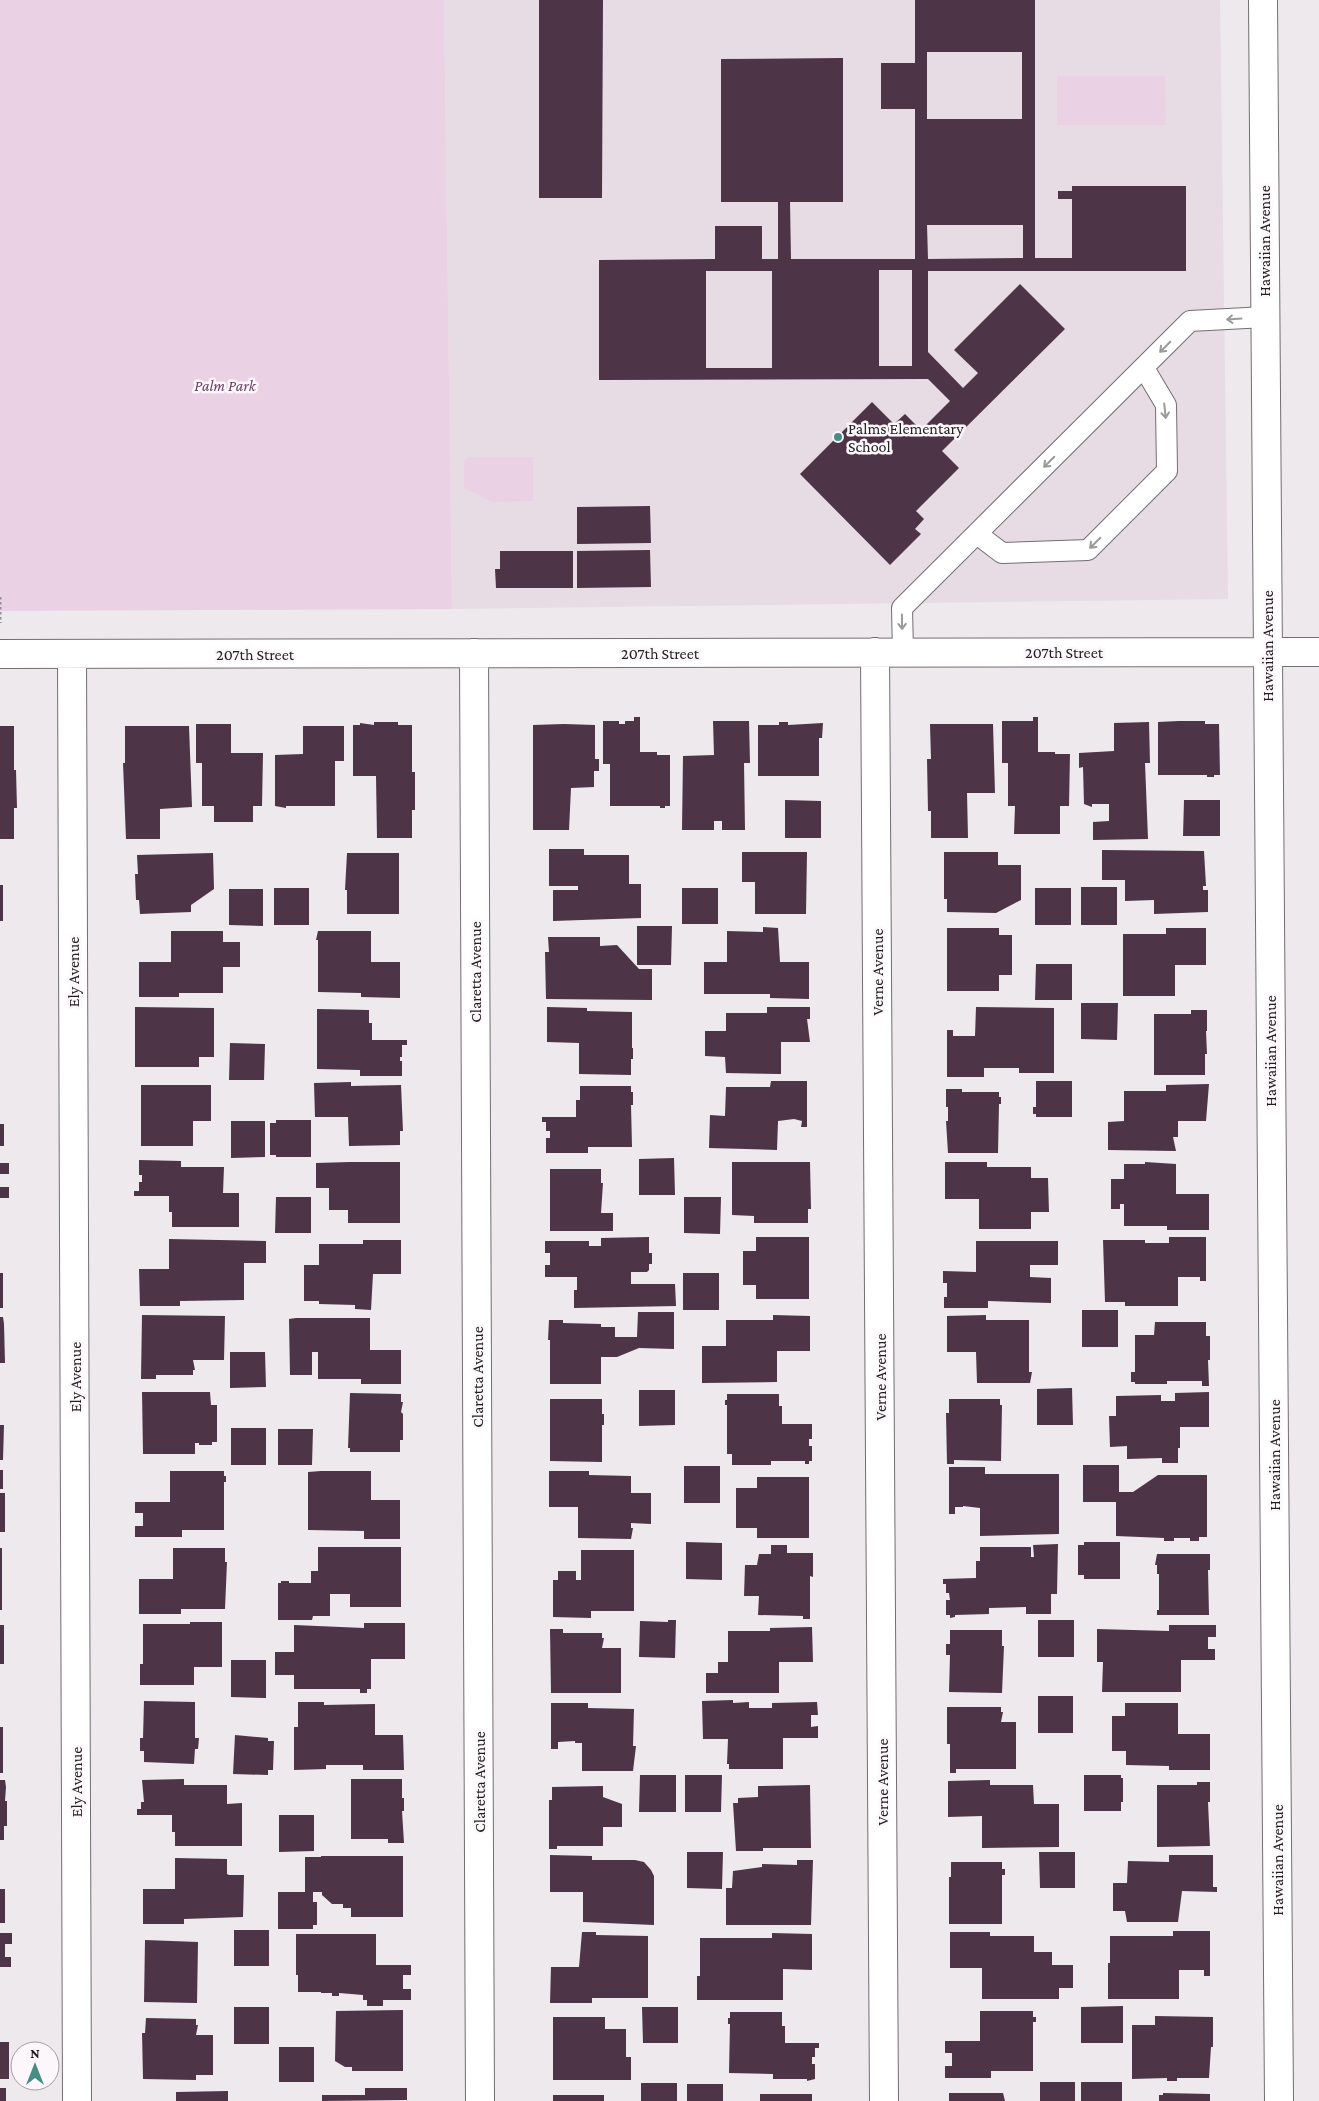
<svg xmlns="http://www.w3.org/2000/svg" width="1319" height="2101" viewBox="0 0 1319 2101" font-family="'Crimson Pro',serif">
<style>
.built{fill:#e7dce4}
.park{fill:#ebd1e4}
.building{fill:#4d3447;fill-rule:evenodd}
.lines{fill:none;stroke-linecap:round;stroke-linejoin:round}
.service-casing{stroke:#726e71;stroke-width:22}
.minor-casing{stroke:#726e71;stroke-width:30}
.path{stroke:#918d90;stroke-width:3;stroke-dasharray:2.5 2.5;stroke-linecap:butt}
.service{stroke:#fff;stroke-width:20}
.minor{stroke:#fff;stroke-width:28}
.oneway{stroke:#9b9a9a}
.poi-dot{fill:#478d85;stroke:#fbf7fa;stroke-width:2}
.labels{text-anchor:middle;stroke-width:5;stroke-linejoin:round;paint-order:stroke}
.street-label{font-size:16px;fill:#201e1f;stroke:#fbf7fa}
.park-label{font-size:16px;font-style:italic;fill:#6c4263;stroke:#fbf7fa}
.poi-label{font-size:16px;fill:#201e1f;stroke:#fbf7fa;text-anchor:start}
</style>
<rect width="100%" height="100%" fill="#ede9ec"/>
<path class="built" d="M 444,0 L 1220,0 L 1228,599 L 452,609 Z"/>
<path class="park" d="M 0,0 L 444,0 L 452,609 L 0,611 Z
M 1057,76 L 1165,76 L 1166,125 L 1057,125 Z
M 468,457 L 533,457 L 533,501 L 492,502 L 464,488 L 464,461 Z"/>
<path class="building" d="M 539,0 L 603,0 L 602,198 L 539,198 Z
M 915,0 L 1035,0 L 1035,258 L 1072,258 L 1072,199 L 1058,199 L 1058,191 L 1072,191 L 1072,186 L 1186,186 L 1186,271 L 928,271 L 928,352 L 963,388 L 978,373 L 954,350 L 1020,284 L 1065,329 L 942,451 L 959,468 L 916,511 L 924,519 L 915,529 L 921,534 L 890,565 L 800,474 L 872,402 L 894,424 L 905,414 L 921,430 L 950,401 L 928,379 L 599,380 L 599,260 L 715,259 L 715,226 L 762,226 L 762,259 L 778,259 L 778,202 L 721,202 L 721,59 L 843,58 L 843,202 L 790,202 L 791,259 L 915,259 L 915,109 L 881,109 L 881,63 L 915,63 ZM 927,52 L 1022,52 L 1022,119 L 927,119 ZM 927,225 L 1023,225 L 1023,258 L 928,259 ZM 879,270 L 912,270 L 912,366 L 879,366 ZM 706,271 L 772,271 L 772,368 L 706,368 Z
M 650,506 L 651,543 L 577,544 L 577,507 Z
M 650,550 L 651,587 L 577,588 L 577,551 Z
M 500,551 L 573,551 L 573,588 L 496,588 L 495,569 L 500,569 Z
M 634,717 L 640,717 L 640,752 L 657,752 L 657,755 L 670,755 L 670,806 L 665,806 L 665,808 L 660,808 L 660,806 L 610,806 L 610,764 L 603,764 L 603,721 L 619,721 L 619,724 L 625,724 L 625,721 L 634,721 Z
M 1033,717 L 1038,717 L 1038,752 L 1055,752 L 1055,754 L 1070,754 L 1069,806 L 1060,806 L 1060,834 L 1014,834 L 1015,806 L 1008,806 L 1008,763 L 1002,763 L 1002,721 L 1033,721 Z
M 713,721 L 749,721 L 750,763 L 744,763 L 745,830 L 722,830 L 722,821 L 714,821 L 714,830 L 682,830 L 683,756 L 714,755 Z
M 1179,721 L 1205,721 L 1205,724 L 1219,724 L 1220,775 L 1214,775 L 1214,777 L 1207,777 L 1207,775 L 1158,775 L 1158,722 Z
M 374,722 L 398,722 L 398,725 L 412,725 L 412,772 L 415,772 L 415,810 L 412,810 L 412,838 L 377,838 L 376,776 L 353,776 L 353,725 L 360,725 L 360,723 L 374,725 Z
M 779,722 L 788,722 L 788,725 L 823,723 L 822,738 L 819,738 L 819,776 L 758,776 L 758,725 L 779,725 Z
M 1149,722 L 1150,763 L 1145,763 L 1148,839 L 1093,840 L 1093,822 L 1109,821 L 1109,804 L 1092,804 L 1092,807 L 1084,804 L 1083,767 L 1079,768 L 1079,753 L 1114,751 L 1114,723 Z
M 196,724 L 231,724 L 231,753 L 263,753 L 262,806 L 253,806 L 253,822 L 214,822 L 214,806 L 202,806 L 202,763 L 196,763 Z
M 564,724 L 595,725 L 595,759 L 599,759 L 599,771 L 594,771 L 594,787 L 571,788 L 569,830 L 533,830 L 533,725 Z
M 930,724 L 993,724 L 995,793 L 967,793 L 968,838 L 931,838 L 931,811 L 928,811 L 927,759 L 931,759 Z
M 0,726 L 14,726 L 14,770 L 16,770 L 17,808 L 14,808 L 14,839 L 0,839 Z
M 125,726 L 189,726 L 192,807 L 160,809 L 160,839 L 126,839 L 123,763 L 125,763 Z
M 303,726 L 344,726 L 344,761 L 335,761 L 335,806 L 286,806 L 286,808 L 275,806 L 275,755 L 303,754 Z
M 785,800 L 821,801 L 821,838 L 785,838 Z
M 1184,800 L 1220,800 L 1220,836 L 1183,836 Z
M 549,849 L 584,849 L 584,855 L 629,855 L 629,884 L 641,884 L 641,918 L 553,921 L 553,890 L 578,890 L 578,886 L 549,886 Z
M 1102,850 L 1204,851 L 1206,886 L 1203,886 L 1203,890 L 1208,890 L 1208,912 L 1154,914 L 1154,900 L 1125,901 L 1125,880 L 1102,880 Z
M 742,852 L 807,852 L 806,914 L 755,914 L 755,882 L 742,882 Z
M 944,852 L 998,852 L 998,865 L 1021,865 L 1021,900 L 996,913 L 947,912 L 947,899 L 944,899 Z
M 213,853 L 214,889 L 191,905 L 191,912 L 140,914 L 139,900 L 136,900 L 135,874 L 138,874 L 137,855 Z
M 347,853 L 399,853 L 399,914 L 347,914 L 347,890 L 345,890 Z
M 0,885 L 3,885 L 3,921 L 0,921 Z
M 1081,887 L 1117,887 L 1117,925 L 1081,925 Z
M 274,888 L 309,888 L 309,925 L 274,925 Z
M 682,888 L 718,888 L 718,924 L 682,924 Z
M 1035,888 L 1071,888 L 1071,925 L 1035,925 Z
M 229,889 L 263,889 L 263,926 L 229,925 Z
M 637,926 L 672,926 L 671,965 L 637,965 Z
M 763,927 L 778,928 L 780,962 L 809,962 L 809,999 L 770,998 L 770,994 L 704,994 L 704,962 L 727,962 L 727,931 L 763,932 Z
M 947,928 L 999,928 L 999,935 L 1012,935 L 1012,975 L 999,975 L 999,991 L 947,991 Z
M 1166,928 L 1206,928 L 1206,965 L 1175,965 L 1175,996 L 1123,996 L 1123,934 L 1166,934 Z
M 171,931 L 223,931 L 223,942 L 240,942 L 240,967 L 223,967 L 223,993 L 179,993 L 179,997 L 139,997 L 139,962 L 171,962 Z
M 318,931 L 371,931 L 371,962 L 400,962 L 400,998 L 361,997 L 361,993 L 318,992 L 318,940 L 316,940 Z
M 548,937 L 600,937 L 600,946 L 617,945 L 639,969 L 652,969 L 652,1000 L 546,999 L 545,952 L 549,952 Z
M 1036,964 L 1072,964 L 1072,1000 L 1035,1000 Z
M 1081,1003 L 1118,1003 L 1117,1040 L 1081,1039 Z
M 135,1007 L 214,1008 L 214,1057 L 199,1057 L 199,1067 L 135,1067 Z
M 547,1007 L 587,1008 L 587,1011 L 632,1012 L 632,1048 L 633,1048 L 633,1059 L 631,1059 L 631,1075 L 579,1074 L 579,1043 L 547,1042 Z
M 767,1007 L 810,1007 L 810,1019 L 807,1019 L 810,1042 L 781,1042 L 781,1074 L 726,1073 L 725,1057 L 705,1056 L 705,1031 L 726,1031 L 726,1013 L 767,1013 Z
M 976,1007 L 1054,1008 L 1054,1073 L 1019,1073 L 1019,1068 L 984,1068 L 984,1077 L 947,1077 L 947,1030 L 953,1030 L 953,1036 L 975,1036 Z
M 317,1009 L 369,1010 L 369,1023 L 372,1023 L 372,1040 L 407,1040 L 407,1045 L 402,1045 L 402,1057 L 400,1057 L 400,1061 L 402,1061 L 402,1076 L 360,1076 L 360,1070 L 317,1069 Z
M 1191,1010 L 1207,1010 L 1207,1031 L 1206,1031 L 1207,1054 L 1205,1054 L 1205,1075 L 1154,1075 L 1154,1014 L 1191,1014 Z
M 230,1043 L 265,1044 L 264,1080 L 229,1080 Z
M 771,1081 L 807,1081 L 807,1127 L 801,1127 L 802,1121 L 794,1119 L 778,1121 L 777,1150 L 709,1148 L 710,1115 L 725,1116 L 726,1087 L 770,1087 Z
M 1036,1081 L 1072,1081 L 1072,1117 L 1036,1117 L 1036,1114 L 1033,1114 L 1033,1107 L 1036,1107 Z
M 351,1082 L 351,1086 L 401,1085 L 403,1131 L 400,1131 L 400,1145 L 349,1146 L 348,1117 L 315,1117 L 314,1083 Z
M 1209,1084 L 1206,1121 L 1178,1121 L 1178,1137 L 1173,1137 L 1176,1151 L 1108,1150 L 1108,1122 L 1124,1121 L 1124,1091 L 1166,1091 L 1166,1085 Z
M 141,1085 L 211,1085 L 211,1121 L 193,1121 L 193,1146 L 141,1146 Z
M 580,1086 L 631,1086 L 631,1092 L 633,1092 L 633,1105 L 631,1105 L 632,1147 L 588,1147 L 588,1153 L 546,1153 L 546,1138 L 550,1138 L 550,1131 L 546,1131 L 546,1122 L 542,1122 L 542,1117 L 576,1117 L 576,1100 L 580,1100 Z
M 946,1089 L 962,1089 L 962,1092 L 999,1092 L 999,1097 L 1001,1097 L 1001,1104 L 999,1104 L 998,1153 L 948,1153 L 946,1121 L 948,1121 L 948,1107 L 946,1107 Z
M 276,1120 L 311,1120 L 311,1157 L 276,1157 L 276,1155 L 270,1155 L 270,1123 L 276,1123 Z
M 231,1121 L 265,1121 L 265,1157 L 231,1158 Z
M 0,1124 L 4,1124 L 4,1146 L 0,1146 Z
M 674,1158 L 675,1195 L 639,1195 L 639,1159 Z
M 139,1160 L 181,1161 L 181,1167 L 224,1167 L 223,1193 L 239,1193 L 239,1227 L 172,1227 L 172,1212 L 169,1212 L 169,1196 L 134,1196 L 134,1191 L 139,1191 L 139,1182 L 142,1182 L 142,1175 L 139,1175 Z
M 350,1162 L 400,1162 L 400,1223 L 348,1223 L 348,1210 L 329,1210 L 329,1188 L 316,1188 L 316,1163 Z
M 732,1162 L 810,1162 L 811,1209 L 808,1209 L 808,1223 L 754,1223 L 754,1216 L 732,1215 Z
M 945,1162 L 987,1162 L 987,1167 L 1031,1167 L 1031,1178 L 1048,1178 L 1049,1212 L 1031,1212 L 1031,1229 L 979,1229 L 979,1199 L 945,1199 Z
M 1145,1162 L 1176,1164 L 1176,1194 L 1209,1194 L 1209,1230 L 1167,1230 L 1167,1226 L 1124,1226 L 1124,1204 L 1120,1204 L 1120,1209 L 1111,1209 L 1111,1179 L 1124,1179 L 1124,1164 L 1145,1164 Z
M 0,1163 L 9,1163 L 9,1174 L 0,1174 Z
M 550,1169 L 601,1169 L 601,1183 L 603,1183 L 601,1213 L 613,1213 L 613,1231 L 550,1231 Z
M 0,1187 L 9,1187 L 9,1198 L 0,1198 Z
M 276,1197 L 311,1197 L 311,1233 L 275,1233 Z
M 684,1197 L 721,1197 L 720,1234 L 684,1233 Z
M 649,1237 L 649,1253 L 652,1253 L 652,1264 L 649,1264 L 649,1270 L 647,1272 L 631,1272 L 631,1284 L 675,1284 L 676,1306 L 574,1308 L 574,1290 L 577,1290 L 577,1277 L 545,1277 L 545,1265 L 550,1265 L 550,1253 L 545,1253 L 545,1241 L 589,1241 L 589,1246 L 601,1246 L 601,1238 Z
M 756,1237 L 809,1237 L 809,1299 L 756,1299 L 756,1285 L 743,1285 L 743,1251 L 756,1251 Z
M 1169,1237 L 1206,1237 L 1206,1281 L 1200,1281 L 1200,1277 L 1178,1277 L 1178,1306 L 1125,1306 L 1125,1302 L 1105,1302 L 1103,1240 L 1145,1240 L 1145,1243 L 1169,1243 Z
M 169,1239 L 266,1241 L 266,1263 L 244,1263 L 244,1300 L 180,1301 L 180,1306 L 140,1306 L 139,1269 L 169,1269 Z
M 363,1240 L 401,1240 L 401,1274 L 373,1274 L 371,1310 L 355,1309 L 355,1305 L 319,1304 L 319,1301 L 304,1301 L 304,1265 L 319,1265 L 319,1244 L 363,1244 Z
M 976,1241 L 1058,1241 L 1058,1265 L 1030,1265 L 1030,1277 L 1051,1278 L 1051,1303 L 988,1301 L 988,1308 L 944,1308 L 944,1297 L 947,1297 L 947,1283 L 943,1283 L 943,1271 L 976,1272 Z
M 0,1273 L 3,1273 L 3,1308 L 0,1308 Z
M 683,1273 L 719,1273 L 719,1310 L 683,1310 Z
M 1082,1310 L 1118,1310 L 1118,1347 L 1082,1347 Z
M 638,1312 L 674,1312 L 674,1349 L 639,1348 L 617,1357 L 601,1357 L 601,1384 L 550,1384 L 550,1340 L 548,1340 L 549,1320 L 563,1320 L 563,1323 L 601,1324 L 601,1327 L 615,1327 L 615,1337 L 637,1337 Z
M 142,1315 L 225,1316 L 224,1360 L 193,1360 L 195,1370 L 193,1370 L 193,1375 L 156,1375 L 156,1379 L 141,1379 Z
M 773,1315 L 810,1316 L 810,1351 L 777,1351 L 777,1382 L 702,1383 L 702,1346 L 726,1346 L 726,1320 L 773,1320 Z
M 986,1315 L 986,1320 L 1029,1320 L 1029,1372 L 1032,1372 L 1030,1383 L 977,1383 L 976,1352 L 947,1352 L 947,1316 Z
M 0,1317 L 3,1317 L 4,1324 L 5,1363 L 0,1363 Z
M 296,1318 L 370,1318 L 370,1350 L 401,1350 L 401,1384 L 361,1384 L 361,1379 L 318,1379 L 318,1352 L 312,1352 L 312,1375 L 290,1375 L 289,1319 Z
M 1155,1322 L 1206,1322 L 1206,1336 L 1210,1336 L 1210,1360 L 1208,1360 L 1209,1386 L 1202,1386 L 1202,1381 L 1167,1381 L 1167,1384 L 1135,1384 L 1135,1382 L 1131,1382 L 1131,1372 L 1135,1372 L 1135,1335 L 1154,1335 Z
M 230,1352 L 265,1352 L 266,1387 L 230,1388 Z
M 1072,1388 L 1073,1425 L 1037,1425 L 1037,1389 Z
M 639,1390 L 675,1390 L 675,1425 L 639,1426 Z
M 142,1392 L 210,1392 L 211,1405 L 217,1405 L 217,1442 L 212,1442 L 212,1445 L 199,1445 L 199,1443 L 195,1443 L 195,1454 L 143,1454 Z
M 1209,1392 L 1209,1427 L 1180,1427 L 1180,1448 L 1178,1448 L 1178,1463 L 1162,1463 L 1162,1458 L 1127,1459 L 1127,1446 L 1110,1447 L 1109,1416 L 1116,1416 L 1116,1396 L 1161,1395 L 1161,1401 L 1175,1401 L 1175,1393 Z
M 350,1393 L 401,1394 L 401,1402 L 403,1402 L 401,1412 L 403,1414 L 403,1440 L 400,1440 L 400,1452 L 350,1452 L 350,1448 L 348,1448 Z
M 727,1394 L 779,1394 L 779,1406 L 782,1406 L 782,1424 L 812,1424 L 812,1439 L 809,1439 L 809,1446 L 812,1446 L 812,1461 L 809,1461 L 809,1464 L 805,1464 L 805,1461 L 771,1461 L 771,1465 L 732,1465 L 732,1454 L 727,1454 L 727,1405 L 725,1405 L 725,1400 L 727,1400 Z
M 550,1399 L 602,1399 L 602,1414 L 604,1414 L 604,1425 L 602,1425 L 602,1462 L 550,1461 Z
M 949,1399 L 1000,1399 L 1000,1405 L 1002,1405 L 1001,1461 L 954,1460 L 954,1464 L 947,1464 L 946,1413 L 949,1413 Z
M 0,1425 L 4,1425 L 3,1460 L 0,1460 Z
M 231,1428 L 266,1428 L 266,1465 L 231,1465 Z
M 278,1429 L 313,1429 L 312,1465 L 278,1465 Z
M 1083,1465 L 1119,1465 L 1119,1492 L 1133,1492 L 1158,1475 L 1207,1475 L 1207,1537 L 1199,1537 L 1199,1541 L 1190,1541 L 1190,1538 L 1174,1538 L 1174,1541 L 1164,1541 L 1164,1538 L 1116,1536 L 1116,1502 L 1083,1502 Z
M 684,1466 L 720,1466 L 720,1503 L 684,1503 Z
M 949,1467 L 985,1467 L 985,1474 L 1059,1474 L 1059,1534 L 980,1536 L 980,1508 L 963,1506 L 963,1507 L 955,1507 L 955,1514 L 949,1514 Z
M 0,1470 L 3,1470 L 3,1489 L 0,1489 Z
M 170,1471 L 224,1471 L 224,1476 L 226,1476 L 226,1482 L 224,1482 L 224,1530 L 182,1530 L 182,1537 L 135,1537 L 135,1526 L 143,1526 L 143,1513 L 135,1513 L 135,1502 L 170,1502 Z
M 321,1471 L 371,1471 L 371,1500 L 400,1500 L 400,1539 L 364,1539 L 364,1531 L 308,1530 L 308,1472 Z
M 549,1471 L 589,1471 L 589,1475 L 631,1476 L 631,1493 L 651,1493 L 651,1524 L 631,1523 L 631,1528 L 633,1528 L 631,1539 L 578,1538 L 578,1507 L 549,1507 Z
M 757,1477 L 809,1477 L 809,1538 L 757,1538 L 757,1528 L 736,1528 L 736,1488 L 757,1488 Z
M 0,1493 L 5,1493 L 5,1532 L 0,1532 Z
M 686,1542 L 722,1543 L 722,1580 L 686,1579 Z
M 1084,1542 L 1120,1542 L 1120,1579 L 1084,1579 L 1084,1575 L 1078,1575 L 1078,1545 L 1084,1545 Z
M 1058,1544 L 1057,1594 L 1051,1594 L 1051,1614 L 1026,1614 L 1026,1607 L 989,1608 L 989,1614 L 955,1615 L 955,1617 L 950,1618 L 950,1615 L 946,1615 L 946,1600 L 950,1600 L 949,1593 L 946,1593 L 946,1584 L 943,1584 L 943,1579 L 976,1578 L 976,1561 L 980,1561 L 980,1547 L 1031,1547 L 1031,1557 L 1034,1557 L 1033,1545 Z
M 771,1545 L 787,1545 L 787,1553 L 813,1553 L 813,1577 L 810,1576 L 810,1619 L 803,1619 L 803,1616 L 758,1615 L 759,1596 L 744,1596 L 745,1565 L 757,1565 L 759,1554 L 771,1554 Z
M 318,1547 L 401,1547 L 401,1607 L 350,1607 L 350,1594 L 330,1594 L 330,1616 L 313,1616 L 312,1620 L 278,1620 L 278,1583 L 281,1583 L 281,1581 L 289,1581 L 289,1583 L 311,1583 L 311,1571 L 318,1571 Z
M 0,1548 L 2,1548 L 2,1610 L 0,1610 Z
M 173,1548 L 225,1548 L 225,1562 L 227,1562 L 225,1609 L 181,1609 L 181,1614 L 139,1614 L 139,1579 L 173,1579 Z
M 581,1550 L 634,1550 L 634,1611 L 591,1611 L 591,1618 L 553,1617 L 553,1580 L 558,1580 L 558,1571 L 576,1571 L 576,1580 L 581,1580 Z
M 1157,1554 L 1210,1554 L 1210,1570 L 1208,1570 L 1209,1615 L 1157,1615 L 1157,1610 L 1159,1610 L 1159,1574 L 1157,1574 L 1157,1565 L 1155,1565 Z
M 668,1620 L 676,1620 L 675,1658 L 639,1657 L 640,1621 L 668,1622 Z
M 1038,1620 L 1074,1620 L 1074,1657 L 1038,1657 Z
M 190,1622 L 222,1622 L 222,1667 L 194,1667 L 194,1685 L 140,1685 L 140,1664 L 143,1664 L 143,1624 L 190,1624 Z
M 364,1623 L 405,1623 L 405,1659 L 371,1659 L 371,1689 L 367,1689 L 367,1693 L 360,1693 L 360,1689 L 294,1689 L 294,1675 L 275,1675 L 275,1652 L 294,1652 L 294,1625 L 364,1628 Z
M 0,1625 L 4,1625 L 4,1664 L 0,1664 Z
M 1169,1625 L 1216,1625 L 1216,1637 L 1208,1637 L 1208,1649 L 1215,1649 L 1215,1660 L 1181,1660 L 1181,1692 L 1102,1692 L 1103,1662 L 1097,1662 L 1097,1629 L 1169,1631 Z
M 812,1627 L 813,1662 L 779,1662 L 779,1693 L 706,1693 L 706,1673 L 718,1673 L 718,1662 L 728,1662 L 728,1631 L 770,1631 L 770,1628 Z
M 550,1629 L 563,1629 L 563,1633 L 602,1633 L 602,1638 L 604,1638 L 602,1648 L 621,1648 L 621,1693 L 551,1693 Z
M 950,1630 L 1002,1630 L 1002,1646 L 1004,1646 L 1002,1693 L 949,1692 L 950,1655 L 946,1655 L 946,1644 L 950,1644 Z
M 231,1660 L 266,1660 L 266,1698 L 231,1697 Z
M 1038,1696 L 1073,1696 L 1073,1733 L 1038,1733 Z
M 733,1700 L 733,1703 L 749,1702 L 749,1708 L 772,1708 L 772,1703 L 817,1702 L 818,1715 L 811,1715 L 811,1727 L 818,1726 L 818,1738 L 783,1738 L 783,1769 L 729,1769 L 729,1764 L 727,1764 L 728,1739 L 703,1739 L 702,1701 Z
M 144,1701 L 195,1702 L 195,1738 L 199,1738 L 198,1749 L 195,1749 L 194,1764 L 144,1762 L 144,1751 L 140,1751 L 140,1738 L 143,1738 Z
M 298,1702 L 324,1702 L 324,1705 L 375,1704 L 375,1735 L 403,1735 L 404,1770 L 363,1770 L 363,1765 L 326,1765 L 326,1769 L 294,1770 L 294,1727 L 298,1727 Z
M 551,1703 L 588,1703 L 588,1708 L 634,1709 L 633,1746 L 636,1746 L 633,1771 L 582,1771 L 582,1743 L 575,1743 L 575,1741 L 558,1742 L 558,1749 L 551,1749 Z
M 1125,1703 L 1178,1703 L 1178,1734 L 1210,1734 L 1210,1770 L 1169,1770 L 1169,1766 L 1126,1765 L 1126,1751 L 1112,1751 L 1112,1716 L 1125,1716 Z
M 947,1707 L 1001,1707 L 1001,1712 L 1003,1712 L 1001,1722 L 1016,1722 L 1016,1769 L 956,1769 L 956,1773 L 950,1773 L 950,1744 L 947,1744 Z
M 0,1727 L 3,1727 L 3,1773 L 0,1773 Z
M 235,1735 L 268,1738 L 268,1741 L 274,1741 L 273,1770 L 268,1770 L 268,1775 L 233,1774 Z
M 640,1775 L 676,1775 L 676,1812 L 639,1812 Z
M 685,1775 L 722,1775 L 721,1812 L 685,1812 Z
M 1084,1775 L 1121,1775 L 1121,1778 L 1123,1778 L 1123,1802 L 1121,1802 L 1121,1811 L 1084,1811 Z
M 184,1779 L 184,1785 L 227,1785 L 227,1804 L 242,1803 L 242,1846 L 175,1846 L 175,1832 L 172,1832 L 172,1815 L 137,1815 L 137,1809 L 141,1809 L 141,1802 L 144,1802 L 142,1780 Z
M 351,1779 L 402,1779 L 402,1798 L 404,1798 L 404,1811 L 402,1811 L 404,1843 L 388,1843 L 388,1839 L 351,1839 Z
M 0,1780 L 5,1780 L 6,1787 L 5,1801 L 7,1801 L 7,1826 L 4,1826 L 4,1840 L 0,1840 Z
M 990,1780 L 990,1785 L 1033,1785 L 1034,1804 L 1059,1804 L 1059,1847 L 982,1848 L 982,1816 L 948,1817 L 948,1781 Z
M 1197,1782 L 1210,1782 L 1210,1802 L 1208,1802 L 1210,1846 L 1157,1847 L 1157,1785 L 1197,1785 Z
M 810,1785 L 811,1848 L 763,1848 L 763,1851 L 736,1851 L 733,1803 L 738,1803 L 738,1798 L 758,1797 L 758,1786 Z
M 603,1786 L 603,1797 L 622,1804 L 622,1827 L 603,1827 L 603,1846 L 557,1846 L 557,1849 L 549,1849 L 549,1800 L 552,1800 L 552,1787 Z
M 279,1815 L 314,1815 L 314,1851 L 279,1852 Z
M 687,1852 L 723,1852 L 722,1889 L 687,1888 Z
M 1039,1852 L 1075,1852 L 1075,1888 L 1040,1888 Z
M 550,1855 L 592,1856 L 592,1860 L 635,1860 L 644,1862 L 651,1870 L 654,1876 L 654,1925 L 583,1922 L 583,1892 L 550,1892 Z
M 1169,1855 L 1213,1855 L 1213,1887 L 1217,1887 L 1217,1892 L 1182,1891 L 1178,1922 L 1127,1922 L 1125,1911 L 1113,1911 L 1113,1883 L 1127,1883 L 1128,1861 L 1169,1862 Z
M 321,1856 L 403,1856 L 403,1917 L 351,1917 L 351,1908 L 343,1908 L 343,1904 L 332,1904 L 322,1895 L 322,1892 L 313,1892 L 313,1902 L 317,1902 L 317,1925 L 313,1925 L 313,1929 L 278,1929 L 278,1892 L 305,1892 L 305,1857 L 321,1857 Z
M 175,1858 L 227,1859 L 227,1874 L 229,1875 L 244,1875 L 243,1917 L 184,1919 L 184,1924 L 143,1924 L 143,1889 L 175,1889 Z
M 797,1860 L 813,1860 L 811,1925 L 726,1925 L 726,1888 L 732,1888 L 733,1871 L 762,1867 L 762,1864 L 797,1865 Z
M 951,1862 L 1002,1862 L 1002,1869 L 1005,1869 L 1005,1875 L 1002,1875 L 1002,1924 L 949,1924 L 949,1877 L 951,1877 Z
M 0,1889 L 5,1889 L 5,1923 L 0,1923 Z
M 234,1930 L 269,1930 L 269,1966 L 234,1966 Z
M 1173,1931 L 1210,1931 L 1210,1976 L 1204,1976 L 1204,1970 L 1179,1970 L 1179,1999 L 1108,1999 L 1108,1963 L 1110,1963 L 1110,1936 L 1173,1936 Z
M 582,1932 L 596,1932 L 596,1935 L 648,1936 L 648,1998 L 592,1998 L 592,2003 L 550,2003 L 551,1967 L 579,1967 Z
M 950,1932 L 990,1932 L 990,1936 L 1034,1936 L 1034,1952 L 1052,1952 L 1052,1965 L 1073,1965 L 1073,1988 L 1059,1988 L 1059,1999 L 982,1999 L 982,1968 L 950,1968 Z
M 0,1933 L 12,1933 L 12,1944 L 5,1944 L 5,1957 L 11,1957 L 11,1967 L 0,1967 Z
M 772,1933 L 812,1934 L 812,1970 L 783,1969 L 783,2000 L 697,2000 L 697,1976 L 700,1976 L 700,1938 L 772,1938 Z
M 296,1934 L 376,1934 L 376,1965 L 411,1965 L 411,1975 L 403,1975 L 403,1989 L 411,1989 L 411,2000 L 383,2000 L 383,2006 L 367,2006 L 367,2000 L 363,2000 L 363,1995 L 339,1993 L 339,1996 L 332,1996 L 332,1993 L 321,1993 L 321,1992 L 298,1992 L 298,1975 L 296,1975 Z
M 145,1940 L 198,1942 L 197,2003 L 144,2002 Z
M 1123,2006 L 1123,2043 L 1081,2043 L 1081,2007 Z
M 234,2007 L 269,2007 L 269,2044 L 234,2044 Z
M 642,2007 L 678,2007 L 678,2043 L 643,2043 Z
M 403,2010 L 403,2071 L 352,2071 L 352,2067 L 345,2067 L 335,2061 L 336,2011 Z
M 980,2011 L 1033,2011 L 1033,2017 L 1036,2017 L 1036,2022 L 1033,2022 L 1033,2071 L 991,2071 L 991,2078 L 945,2078 L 945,2066 L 952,2066 L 952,2053 L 945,2053 L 945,2041 L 980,2041 Z
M 730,2012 L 782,2012 L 782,2026 L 785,2026 L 785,2043 L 819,2043 L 819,2048 L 815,2048 L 815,2057 L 812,2057 L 812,2064 L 815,2064 L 815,2079 L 807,2081 L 807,2079 L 773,2079 L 773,2074 L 729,2073 L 730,2024 L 728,2024 L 728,2018 L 730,2018 Z
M 1155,2016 L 1213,2017 L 1213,2047 L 1211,2047 L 1209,2078 L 1177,2078 L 1177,2081 L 1167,2081 L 1167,2078 L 1132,2079 L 1132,2025 L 1155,2025 Z
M 553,2017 L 605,2017 L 605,2029 L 626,2029 L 626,2057 L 631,2057 L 631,2080 L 553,2080 Z
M 146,2018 L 196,2019 L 196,2025 L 198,2025 L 196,2035 L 213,2035 L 213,2075 L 196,2075 L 196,2080 L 143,2079 L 142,2033 L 145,2033 Z
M 0,2042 L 9,2042 L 9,2079 L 0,2079 Z
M 279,2047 L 314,2047 L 314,2082 L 279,2082 Z
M 1040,2082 L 1075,2082 L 1075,2101 L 1040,2101 Z
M 1081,2082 L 1122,2082 L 1122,2101 L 1081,2101 Z
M 641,2083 L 677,2083 L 677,2101 L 641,2101 Z
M 687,2084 L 723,2084 L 723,2101 L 687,2101 Z
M 0,2088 L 6,2088 L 6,2101 L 0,2101 Z
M 365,2088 L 407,2088 L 407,2100 L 322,2101 L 322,2095 L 365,2095 Z
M 228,2091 L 228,2101 L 176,2101 L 176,2092 Z
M 949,2093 L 1003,2093 L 1005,2101 L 949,2101 Z
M 1163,2093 L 1210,2094 L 1210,2101 L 1159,2101 L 1159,2095 L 1163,2095 Z
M 760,2094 L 812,2094 L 812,2101 L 760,2101 Z
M 553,2095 L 604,2095 L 604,2101 L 553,2101 Z"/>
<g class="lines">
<g class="service-casing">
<path id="service" d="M 977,534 L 1002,553 L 1088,550 L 1167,471 L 1166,405 L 1144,368
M 903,652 L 902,608 L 1190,321 L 1265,317"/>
</g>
<g class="minor-casing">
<path id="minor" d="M 1263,0 L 1279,2101
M 875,652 L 884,2101
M 474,653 L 480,2101
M 0,654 L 1319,652
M 72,654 L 77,2101"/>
</g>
<path class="path" d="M 0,597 L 0,623"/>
<use href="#service" class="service"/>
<use href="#minor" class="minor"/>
</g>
<defs><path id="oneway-shaft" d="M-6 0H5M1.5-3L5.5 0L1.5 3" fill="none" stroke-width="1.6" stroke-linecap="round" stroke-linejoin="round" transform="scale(1.25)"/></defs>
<g class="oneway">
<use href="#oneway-shaft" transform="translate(1234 319) rotate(176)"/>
<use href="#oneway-shaft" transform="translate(1165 347) rotate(135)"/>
<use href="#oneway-shaft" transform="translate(1165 411) rotate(84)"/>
<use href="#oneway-shaft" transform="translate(1049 462) rotate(135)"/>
<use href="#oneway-shaft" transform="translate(1095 543) rotate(135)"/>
<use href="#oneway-shaft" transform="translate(902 622) rotate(89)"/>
</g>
<circle class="poi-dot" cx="838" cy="437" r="5"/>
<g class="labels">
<g class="street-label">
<text transform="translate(1264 241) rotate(-90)" y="6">Hawaiian Avenue</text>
<text transform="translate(1267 646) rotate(-90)" y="6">Hawaiian Avenue</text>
<text x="1064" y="658">207th Street</text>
<text x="660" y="659">207th Street</text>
<text x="255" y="660">207th Street</text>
<text transform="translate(73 972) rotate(-90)" y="6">Ely Avenue</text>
<text transform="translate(475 972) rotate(-90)" y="6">Claretta Avenue</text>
<text transform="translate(877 972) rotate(-90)" y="6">Verne Avenue</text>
<text transform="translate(1270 1051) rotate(-90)" y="6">Hawaiian Avenue</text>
<text transform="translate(75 1377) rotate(-90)" y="6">Ely Avenue</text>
<text transform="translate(477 1377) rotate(-90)" y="6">Claretta Avenue</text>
<text transform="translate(880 1377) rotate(-90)" y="6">Verne Avenue</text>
<text transform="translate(1274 1455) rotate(-90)" y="6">Hawaiian Avenue</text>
<text transform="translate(76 1782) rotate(-90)" y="6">Ely Avenue</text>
<text transform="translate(479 1782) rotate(-90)" y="6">Claretta Avenue</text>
<text transform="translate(882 1782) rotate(-90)" y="6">Verne Avenue</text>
<text transform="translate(1277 1860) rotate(-90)" y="6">Hawaiian Avenue</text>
</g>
<g class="park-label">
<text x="225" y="391">Palm Park</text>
</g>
<g class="poi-label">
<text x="848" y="434">Palms Elementary<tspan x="848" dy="18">School</tspan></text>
</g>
</g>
<g transform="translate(35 2066)"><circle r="24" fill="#fbf7fa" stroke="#a3a0a2"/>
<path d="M0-4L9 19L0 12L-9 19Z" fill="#478d85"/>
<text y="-8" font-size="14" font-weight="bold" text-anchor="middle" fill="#201e1f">N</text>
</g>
</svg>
